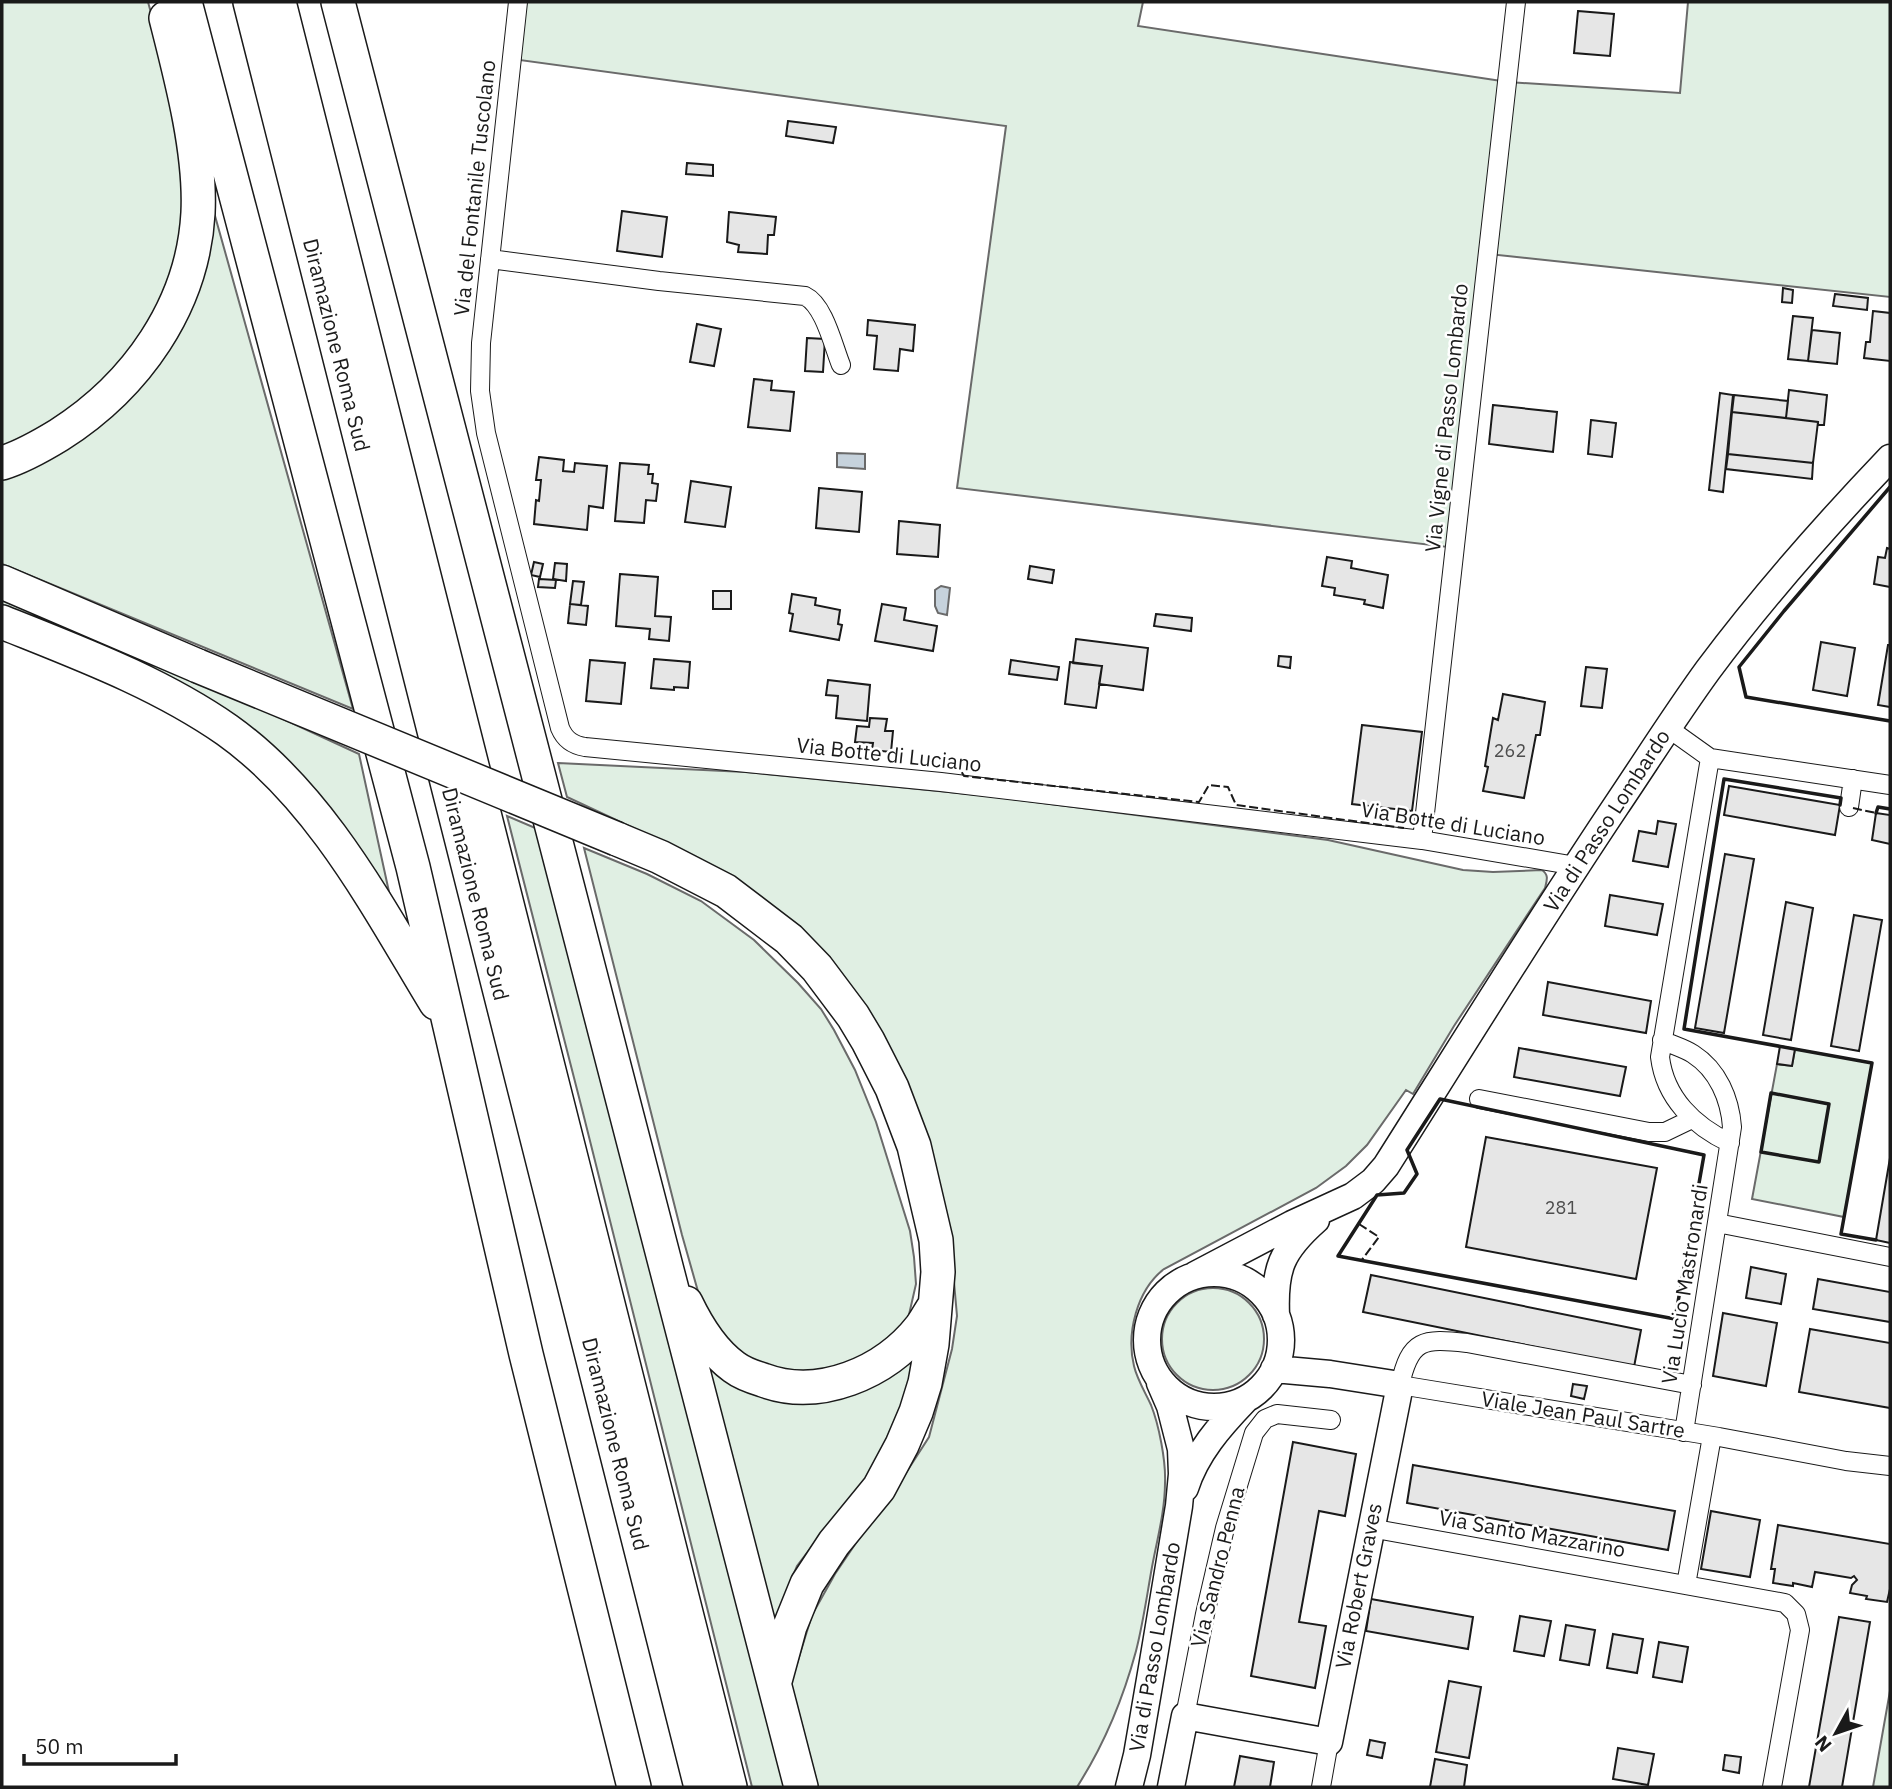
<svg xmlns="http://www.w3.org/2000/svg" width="1892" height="1789" viewBox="0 0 1892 1789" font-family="'IBM Plex Sans',sans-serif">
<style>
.green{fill:#e0efe3;stroke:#6a6a6a;stroke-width:2}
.water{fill:#c6d2dc;stroke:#6a6a6a;stroke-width:2}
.building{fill:#e6e6e6;stroke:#1a1a1a;stroke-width:2}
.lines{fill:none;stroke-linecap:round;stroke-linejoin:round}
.street-casing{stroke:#1a1a1a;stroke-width:20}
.secondary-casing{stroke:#1a1a1a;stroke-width:29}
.highway-casing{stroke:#1a1a1a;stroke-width:36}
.street{stroke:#fff;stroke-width:18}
.secondary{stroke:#fff;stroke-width:26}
.highway{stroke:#fff;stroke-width:33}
.highway-bridge-casing{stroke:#1a1a1a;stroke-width:36;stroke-linecap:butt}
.highway-bridge{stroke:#fff;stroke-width:33}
.fence{stroke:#1a1a1a;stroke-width:2;stroke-dasharray:9 3.5;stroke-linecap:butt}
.wall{stroke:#1a1a1a;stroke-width:3.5}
.labels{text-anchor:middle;stroke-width:5;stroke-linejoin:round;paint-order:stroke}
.number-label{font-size:18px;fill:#4d4d4d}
.street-label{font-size:21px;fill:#1a1a1a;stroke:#fff}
</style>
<rect width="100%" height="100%" fill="#fff"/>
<path class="green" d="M 2,2 L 148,2 L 166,67 L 185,169 L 180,244 L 162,300 L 128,353 L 102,382 L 66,412 L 2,451 Z
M 518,2 L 1143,2 L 1138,26 L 1508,82 L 1680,93 L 1688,2 L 1890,2 L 1890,297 L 1489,254 L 1456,548 L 957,488 L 1006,126 L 512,59 Z
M 210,198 L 353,709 L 2,564 L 2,476 L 108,410 Z
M 2,596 L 194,678 L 359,754 L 391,901 L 317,802 L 2,606 Z
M 558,763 L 745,772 L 989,796 L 1328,840 L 1463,870 L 1493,872 L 1542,870 C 1549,875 1547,880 1545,888 L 1454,1026 L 1413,1094 L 1406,1090 L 1367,1145 L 1346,1166 L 1316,1188 L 1164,1269 C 1137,1290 1126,1333 1134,1366 C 1137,1379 1145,1392 1151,1405 C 1159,1425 1166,1461 1165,1483 C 1165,1511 1157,1540 1152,1567 C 1147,1595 1143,1624 1136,1651 C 1123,1699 1104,1745 1077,1787 L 818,1787 L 791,1683 L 812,1615 L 835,1574 L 860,1537 L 893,1493 L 929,1437 L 952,1349 L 957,1316 L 953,1271 L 896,1080 L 702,860 L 567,797 Z
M 507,816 L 540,830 L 786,1787 L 752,1787 L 582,1109 Z
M 584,848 L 647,874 L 701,901 L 754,940 L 798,983 L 821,1009 L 834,1030 L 855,1070 L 876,1122 L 910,1231 L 914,1257 L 916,1284 L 908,1319 L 888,1346 L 806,1379 L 736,1356 L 701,1302 L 682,1235 Z
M 1795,1049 L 1872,1063 L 1844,1217 L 1752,1199 L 1777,1064 L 1792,1066 Z
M1162 1339a51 51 0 1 1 102 0a51 51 0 1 1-102 0Z
M 913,1350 L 910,1385 L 871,1475 L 819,1537 L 797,1566 L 787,1590 L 780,1614 L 772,1626 L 706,1356 L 767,1395 Z
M 1890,1691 L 1890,1787 L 1873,1787 Z"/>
<path class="water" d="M 837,453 L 865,454 L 865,469 L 837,467 Z
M 941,586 L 950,588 L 947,615 L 938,613 L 935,606 L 935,590 Z"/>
<path class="building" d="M 1578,11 L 1614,14 L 1610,56 L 1574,53 Z
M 788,121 L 836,127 L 833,143 L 786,136 Z
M 687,163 L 713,165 L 713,176 L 686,174 Z
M 622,211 L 667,217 L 662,257 L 617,251 Z
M 729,212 L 776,217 L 774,235 L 768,235 L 767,254 L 738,252 L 739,245 L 727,242 Z
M 1783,288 L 1793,290 L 1792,303 L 1782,302 Z
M 1835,294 L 1868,298 L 1867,310 L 1833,306 Z
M 1873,311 L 1890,313 L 1890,361 L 1864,358 L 1866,342 L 1870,342 Z
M 1793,316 L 1813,318 L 1808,361 L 1788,359 Z
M 868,320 L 915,325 L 913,351 L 900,349 L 898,371 L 874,369 L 877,336 L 867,335 Z
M 697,324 L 721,329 L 714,366 L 690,362 Z
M 1812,330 L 1840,333 L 1837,364 L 1808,361 Z
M 807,338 L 825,339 L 823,372 L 805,371 Z
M 754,379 L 772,381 L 771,390 L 794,392 L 790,431 L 748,427 Z
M 1789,390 L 1827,395 L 1824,425 L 1818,425 L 1818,422 L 1786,418 Z
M 1720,393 L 1733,395 L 1723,492 L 1709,490 Z
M 1734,395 L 1788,401 L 1786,418 L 1732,412 Z
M 1493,405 L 1557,412 L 1553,452 L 1489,444 Z
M 1732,412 L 1818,422 L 1813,463 L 1728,454 Z
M 1591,420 L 1616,423 L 1612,457 L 1588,454 Z
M 1728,454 L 1813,463 L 1812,479 L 1726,469 Z
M 539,457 L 564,460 L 563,471 L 574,472 L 575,463 L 607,466 L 603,508 L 589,506 L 587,530 L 534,524 L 536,500 L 539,501 L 541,480 L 536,480 Z
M 620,463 L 649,465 L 648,474 L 653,474 L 652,483 L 658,484 L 656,501 L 646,500 L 644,523 L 615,521 Z
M 691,481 L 731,487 L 725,527 L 685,522 Z
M 819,488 L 862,492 L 859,532 L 816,528 Z
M 899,521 L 940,525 L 938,557 L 897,554 Z
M 1887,548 L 1890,549 L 1890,587 L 1874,584 L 1878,557 L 1885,558 Z
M 1327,557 L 1352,561 L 1351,568 L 1388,575 L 1383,608 L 1364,604 L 1365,600 L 1334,595 L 1335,588 L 1322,586 Z
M 534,562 L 543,564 L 540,577 L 531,575 Z
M 555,563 L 567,564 L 566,581 L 553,579 Z
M 1030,566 L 1054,570 L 1052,583 L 1028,579 Z
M 620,574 L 658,577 L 655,616 L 671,617 L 669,641 L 649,639 L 650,629 L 616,626 Z
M 539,579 L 556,580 L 555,588 L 538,587 Z
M 573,581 L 584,582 L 581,605 L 570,604 Z
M 713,591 L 731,591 L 731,609 L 713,609 Z
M 792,594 L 816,598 L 815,605 L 840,610 L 838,624 L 842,625 L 839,640 L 790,631 L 793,614 L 789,613 Z
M 570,604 L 588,606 L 586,625 L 568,623 Z
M 882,604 L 906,608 L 904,620 L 937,626 L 933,651 L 875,641 Z
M 1156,614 L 1192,618 L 1191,631 L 1154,626 Z
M 1076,639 L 1148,648 L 1143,690 L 1099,684 L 1102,666 L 1073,663 Z
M 1821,642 L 1855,648 L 1847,696 L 1813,690 Z
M 1888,645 L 1890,645 L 1890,707 L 1878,705 Z
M 1279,656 L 1291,657 L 1290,668 L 1278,666 Z
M 654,659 L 690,662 L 688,688 L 674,687 L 674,690 L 651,688 Z
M 590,660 L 625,663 L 621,704 L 586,701 Z
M 1011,660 L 1059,667 L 1057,680 L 1009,674 Z
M 1070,662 L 1102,666 L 1096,708 L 1065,704 Z
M 1586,667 L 1607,669 L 1602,708 L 1581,706 Z
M 828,680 L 870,685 L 867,721 L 836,718 L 838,696 L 826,695 Z
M 1503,694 L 1545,702 L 1540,735 L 1536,735 L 1524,798 L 1483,791 L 1488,767 L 1485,766 L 1493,718 L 1498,720 Z
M 870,718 L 887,719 L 885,731 L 893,731 L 891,752 L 872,750 L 873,743 L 855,742 L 857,726 L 869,727 Z
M 1362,725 L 1422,732 L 1412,811 L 1352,804 Z
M 1729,786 L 1840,805 L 1835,835 L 1724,815 Z
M 1876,813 L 1890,815 L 1890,844 L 1872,840 Z
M 1658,821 L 1676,824 L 1668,867 L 1633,861 L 1639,831 L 1656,834 Z
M 1725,854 L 1754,859 L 1724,1033 L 1695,1028 Z
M 1610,895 L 1663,904 L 1657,935 L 1605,926 Z
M 1786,902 L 1813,908 L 1791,1040 L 1763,1035 Z
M 1854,915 L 1882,920 L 1859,1051 L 1831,1046 Z
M 1548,982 L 1651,1001 L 1646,1033 L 1543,1015 Z
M 1780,1046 L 1795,1049 L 1792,1066 L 1777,1064 Z
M 1519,1048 L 1626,1067 L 1620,1096 L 1514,1077 Z
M 1486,1137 L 1657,1168 L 1636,1279 L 1466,1247 Z
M 1890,1158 L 1890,1243 L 1876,1240 Z
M 1751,1267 L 1786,1274 L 1781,1304 L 1746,1298 Z
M 1371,1275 L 1641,1330 L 1634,1367 L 1363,1312 Z
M 1818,1279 L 1890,1292 L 1890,1322 L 1813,1309 Z
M 1723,1313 L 1777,1323 L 1766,1386 L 1713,1376 Z
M 1810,1329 L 1890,1343 L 1890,1408 L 1799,1392 Z
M 1573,1384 L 1587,1386 L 1584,1399 L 1571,1396 Z
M 1293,1442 L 1356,1454 L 1345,1516 L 1319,1511 L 1299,1622 L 1326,1626 L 1315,1688 L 1251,1676 Z
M 1413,1465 L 1675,1511 L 1668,1550 L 1407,1503 Z
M 1711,1511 L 1760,1520 L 1750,1577 L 1701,1569 Z
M 1778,1525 L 1890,1544 L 1890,1589 L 1887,1602 L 1866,1599 L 1867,1596 L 1850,1593 L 1852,1585 L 1857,1580 L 1854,1576 L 1851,1578 L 1815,1572 L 1812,1587 L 1793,1583 L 1793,1586 L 1773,1583 L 1775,1569 L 1771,1569 Z
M 1371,1599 L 1473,1617 L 1468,1649 L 1366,1631 Z
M 1520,1616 L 1551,1621 L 1544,1656 L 1514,1651 Z
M 1839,1617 L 1870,1622 L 1842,1787 L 1809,1787 Z
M 1566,1625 L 1595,1630 L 1589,1665 L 1560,1660 Z
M 1613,1634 L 1643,1639 L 1637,1673 L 1607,1668 Z
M 1659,1642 L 1688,1647 L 1682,1682 L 1653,1677 Z
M 1449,1681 L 1481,1687 L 1469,1758 L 1436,1752 Z
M 1370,1740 L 1385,1743 L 1382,1758 L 1367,1755 Z
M 1618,1748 L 1654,1754 L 1648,1785 L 1613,1779 Z
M 1725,1755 L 1741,1757 L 1739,1773 L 1723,1770 Z
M 1240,1756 L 1274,1762 L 1270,1787 L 1234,1787 Z
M 1435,1759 L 1467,1765 L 1464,1787 L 1430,1787 Z"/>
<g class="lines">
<g class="street-casing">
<path id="street" d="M 518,2 L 481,343 L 480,391 L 486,433 L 560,728 C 565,740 573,745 585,747 L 941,782 L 1422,840 L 1576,866
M 490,259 L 659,281 L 805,296 C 824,305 833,345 841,365
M 1668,728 L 1710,758 L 1890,785
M 1710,758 L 1660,1057 C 1665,1098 1694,1126 1730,1143
M 1849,807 L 1853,779
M 1422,840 L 1516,2
M 1662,1040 C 1672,1045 1684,1048 1693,1054 C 1718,1070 1730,1099 1732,1127 L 1684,1432
M 1479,1099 L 1649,1132 L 1665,1132 L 1692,1119
M 1717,1223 L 1890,1257
M 1692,1385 L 1467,1343 C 1423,1338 1410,1339 1400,1385 L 1719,1437 L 1846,1461 L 1890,1466
M 1370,1528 L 1785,1603 L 1796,1614 L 1800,1630 L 1772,1787
M 1686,1585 L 1712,1436
M 1185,1716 L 1205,1614 L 1225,1528 L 1254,1433 L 1265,1419 L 1277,1414 L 1331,1420
M 1321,1787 L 1329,1742"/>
</g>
<g class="secondary-casing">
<path id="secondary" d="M1147 1340a67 67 0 1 1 134 0a67 67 0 1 1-134 0Z
M 1195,1275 L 1292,1224 L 1353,1196 L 1373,1181 L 1386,1166 C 1462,1046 1537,924 1616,806 C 1647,760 1676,714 1708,670 C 1764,595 1826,525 1890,458
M 1276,1315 C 1274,1269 1281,1251 1316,1220
M 1185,1488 C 1196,1453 1220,1426 1245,1400
M 1129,1787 L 1137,1755 L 1153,1662 L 1179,1506 L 1182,1474 L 1181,1449 L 1170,1406 L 1160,1383
M 1171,1787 L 1185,1716 L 1329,1742 L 1400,1385 L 1330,1374 L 1274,1369"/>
</g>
<g class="highway-casing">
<path id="highway" d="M 185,2 L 413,867 L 526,1354 L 634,1787
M 250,2 L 701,1787
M 279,2 L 730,1787
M 338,2 L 801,1787
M 2,463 C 22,457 41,446 59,435 C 136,386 193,306 198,213 C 201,152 181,77 166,18
M 2,582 L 198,666
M 2,622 C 79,653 158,682 227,730 C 321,797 377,906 436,1003
M 617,839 L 660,857 L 726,891 L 789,939 L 817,968 L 853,1016 L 868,1041 L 892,1088 L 914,1146 L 936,1240 L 938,1272 L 932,1344 L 925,1383 L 916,1412 L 902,1445 L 879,1488 L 834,1543 L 807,1584 L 790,1626 L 775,1681
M 686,1303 C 697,1326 712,1351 734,1367 C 742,1373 753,1377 763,1380 C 819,1401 885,1373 921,1327 C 926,1320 930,1312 935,1305"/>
</g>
<use href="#street" class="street"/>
<use href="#secondary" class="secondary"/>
<use href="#highway" class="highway"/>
<g class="highway-bridge-casing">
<path id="highway-bridge" d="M 198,666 L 617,839"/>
</g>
<use href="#highway-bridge" class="highway-bridge"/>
<path class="fence" d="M 932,757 L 954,759 L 964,776 L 1199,802 L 1209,785 L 1228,787 L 1236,805 L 1404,828
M 1853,808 L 1876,813
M 1359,1224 L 1379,1237 L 1361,1261"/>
<path class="wall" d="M 1890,487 L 1784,611 L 1739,667 L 1746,697 L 1890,721
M 1840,805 L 1841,798 L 1724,779 L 1684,1029 L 1872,1063 L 1841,1234 L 1876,1240
M 1876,813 L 1878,807 L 1890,809
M 1771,1093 L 1829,1104 L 1819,1162 L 1761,1152 Z
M 1440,1099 L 1704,1155 L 1675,1319 L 1338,1256 L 1377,1195 L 1404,1193 L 1417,1174 L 1407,1150 Z"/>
</g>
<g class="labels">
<g class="number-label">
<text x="1510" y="757">262</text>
<text x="1561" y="1214">281</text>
</g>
<g class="street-label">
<text transform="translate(475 188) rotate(-84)" y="7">Via del Fontanile Tuscolano</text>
<text transform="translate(336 345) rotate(76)" y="7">Diramazione Roma Sud</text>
<text transform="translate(1447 418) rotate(-84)" y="7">Via Vigne di Passo Lombardo</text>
<text transform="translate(889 755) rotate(6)" y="7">Via Botte di Luciano</text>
<text transform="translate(1607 821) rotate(-57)" y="7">Via di Passo Lombardo</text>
<text transform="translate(1453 824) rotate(9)" y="7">Via Botte di Luciano</text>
<text transform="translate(475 894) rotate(76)" y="7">Diramazione Roma Sud</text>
<text transform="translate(1685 1284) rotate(-81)" y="7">Via Lucio Mastronardi</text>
<text transform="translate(1583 1415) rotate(9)" y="7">Viale Jean Paul Sartre</text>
<text transform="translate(615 1444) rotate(76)" y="7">Diramazione Roma Sud</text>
<text transform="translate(1532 1534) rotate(10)" y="7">Via Santo Mazzarino</text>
<text transform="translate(1218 1567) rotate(-76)" y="7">Via Sandro Penna</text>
<text transform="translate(1359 1586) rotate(-79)" y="7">Via Robert Graves</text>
<text transform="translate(1155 1647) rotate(-80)" y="7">Via di Passo Lombardo</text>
</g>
</g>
<rect width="1892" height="1789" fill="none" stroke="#1a1a1a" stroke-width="7"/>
<g transform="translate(1836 1733) rotate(230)" stroke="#ffffff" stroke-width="5" paint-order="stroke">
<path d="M0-5L12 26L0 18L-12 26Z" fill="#1a1a1a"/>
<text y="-10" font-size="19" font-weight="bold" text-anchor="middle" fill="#1a1a1a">N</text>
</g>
<path d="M24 1754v10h152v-10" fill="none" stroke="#1a1a1a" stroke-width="3.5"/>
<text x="35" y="1754" font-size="21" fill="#1a1a1a" stroke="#ffffff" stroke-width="5" paint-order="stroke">50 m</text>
</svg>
